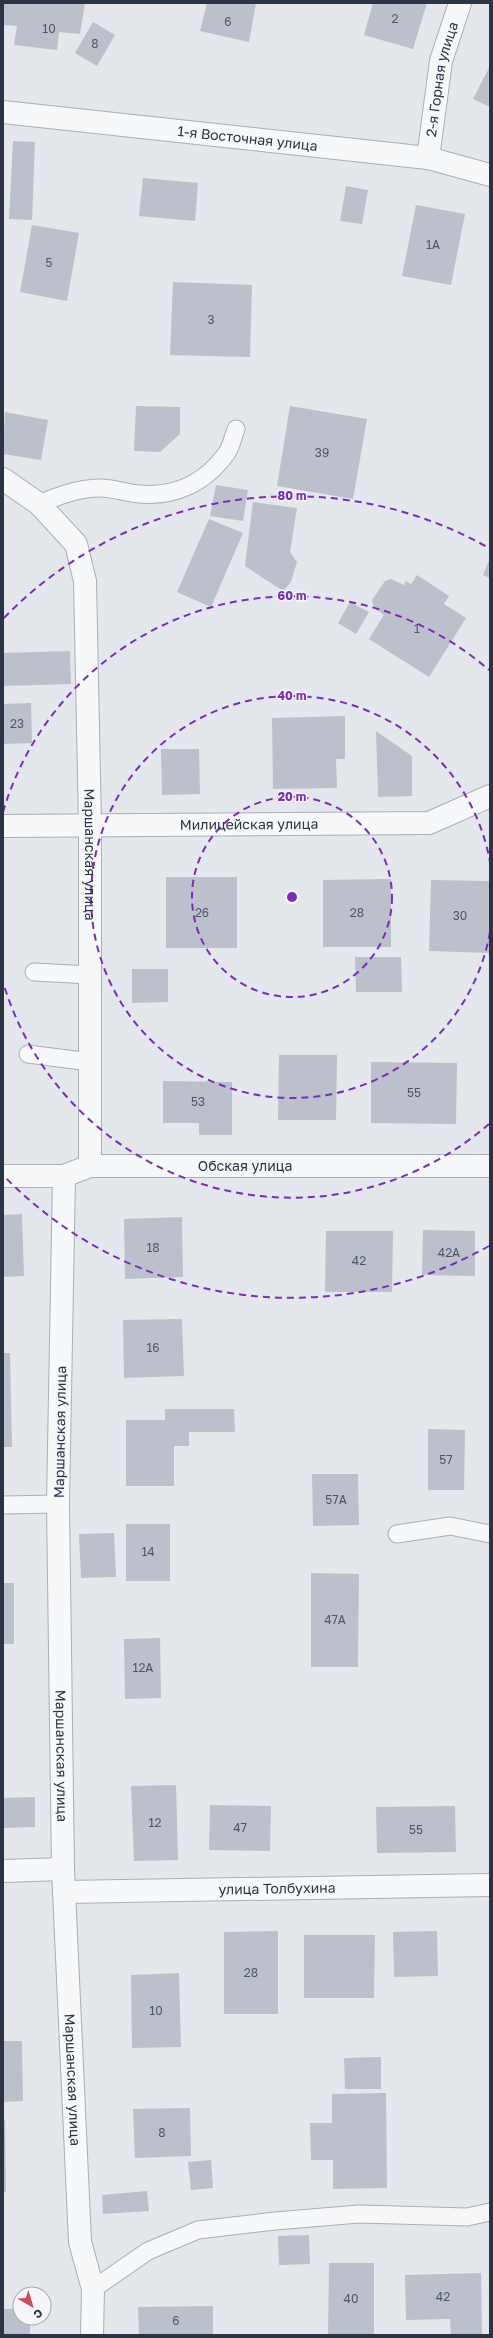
<svg xmlns="http://www.w3.org/2000/svg" width="493" height="2338" viewBox="0 0 493 2338" font-family="'Golos Text',sans-serif">
<style>
.building{fill:#bbc0ca}
.lines{fill:none;stroke-linecap:round;stroke-linejoin:round}
.lane-casing{stroke:#a9aeb7;stroke-width:19}
.street-casing{stroke:#a9aeb7;stroke-width:24}
.lane{stroke:#f7f8fa;stroke-width:17}
.street{stroke:#f7f8fa;stroke-width:22}
.ring{fill:none;stroke:#7b2cbf;stroke-width:2;stroke-dasharray:7 5}
.labels{text-anchor:middle;stroke-width:3;stroke-linejoin:round;paint-order:stroke}
.number-label{font-size:12px;fill:#4f5766}
.street-label{font-size:14px;fill:#2b3445;stroke:#f4f6f9}
.centre{fill:#7b2cbf;stroke:#f4f6f9;stroke-width:2}
.ring-label{font-size:12px;text-anchor:middle;font-weight:bold;fill:#7b2cbf;stroke:#f4f6f9;stroke-width:3;stroke-linejoin:round;paint-order:stroke}
</style>
<rect width="100%" height="100%" fill="#e4e7ec"/>
<path class="building" d="M 3,3 L 85,3 L 80,34 L 59,32 L 57,50 L 14,45 L 17,26 L 3,25 Z
M 207,3 L 256,3 L 249,42 L 200,31 Z
M 373,3 L 427,3 L 413,49 L 364,35 Z
M 93,22 L 115,35 L 97,66 L 75,53 Z
M 490,66 L 490,107 L 473,99 Z
M 13,141 L 35,142 L 32,220 L 9,219 Z
M 143,178 L 198,183 L 195,221 L 139,216 Z
M 346,186 L 368,190 L 362,224 L 340,221 Z
M 416,205 L 465,214 L 451,285 L 402,276 Z
M 32,225 L 79,233 L 67,301 L 20,292 Z
M 173,282 L 252,285 L 250,357 L 170,355 Z
M 136,406 L 180,407 L 180,434 L 160,452 L 134,451 Z
M 290,406 L 367,419 L 353,499 L 277,486 Z
M 5,412 L 48,420 L 41,460 L 3,454 Z
M 216,485 L 248,490 L 243,521 L 210,516 Z
M 253,502 L 297,508 L 290,552 L 297,562 L 291,582 L 283,591 L 245,566 Z
M 209,519 L 243,533 L 211,607 L 177,592 Z
M 490,558 L 490,578 L 483,575 Z
M 417,575 L 449,596 L 444,604 L 466,618 L 429,677 L 369,639 L 384,615 L 374,608 L 372,600 L 385,581 L 391,579 L 404,585 L 406,581 L 411,584 Z
M 350,602 L 369,612 L 356,634 L 338,623 Z
M 70,651 L 71,684 L 3,686 L 3,653 Z
M 31,703 L 32,743 L 3,744 L 3,704 Z
M 345,716 L 345,759 L 336,759 L 337,788 L 273,789 L 272,718 Z
M 376,731 L 412,756 L 412,796 L 378,797 Z
M 161,749 L 199,749 L 200,794 L 162,795 Z
M 166,877 L 237,877 L 237,948 L 166,948 Z
M 391,879 L 391,947 L 323,947 L 323,880 Z
M 431,880 L 490,881 L 490,953 L 429,951 Z
M 355,957 L 401,957 L 402,992 L 356,992 Z
M 132,969 L 168,969 L 168,1002 L 132,1003 Z
M 279,1055 L 337,1055 L 336,1120 L 278,1120 Z
M 371,1062 L 457,1063 L 456,1124 L 371,1123 Z
M 163,1081 L 232,1082 L 232,1135 L 199,1135 L 199,1123 L 163,1123 Z
M 22,1214 L 24,1276 L 3,1277 L 3,1215 Z
M 182,1217 L 183,1277 L 125,1279 L 124,1219 Z
M 423,1230 L 475,1231 L 475,1276 L 422,1275 Z
M 326,1231 L 393,1231 L 392,1292 L 325,1292 Z
M 182,1319 L 184,1376 L 124,1378 L 123,1320 Z
M 3,1353 L 10,1353 L 12,1447 L 3,1447 Z
M 165,1409 L 234,1409 L 235,1432 L 189,1432 L 189,1446 L 174,1446 L 174,1486 L 126,1486 L 126,1420 L 165,1420 Z
M 428,1429 L 465,1430 L 464,1490 L 428,1490 Z
M 312,1474 L 358,1474 L 359,1525 L 313,1526 Z
M 126,1524 L 170,1524 L 170,1581 L 126,1581 Z
M 114,1533 L 116,1577 L 81,1578 L 79,1534 Z
M 311,1573 L 359,1574 L 358,1667 L 311,1667 Z
M 3,1583 L 14,1583 L 14,1644 L 3,1644 Z
M 160,1638 L 161,1698 L 125,1699 L 124,1639 Z
M 176,1785 L 178,1860 L 134,1861 L 131,1786 Z
M 35,1797 L 35,1827 L 3,1828 L 3,1798 Z
M 210,1805 L 271,1806 L 270,1851 L 209,1850 Z
M 455,1806 L 456,1852 L 377,1853 L 376,1807 Z
M 278,1931 L 278,2014 L 224,2014 L 224,1932 Z
M 437,1931 L 438,1976 L 394,1977 L 393,1932 Z
M 304,1935 L 375,1935 L 374,1998 L 304,1998 Z
M 179,1973 L 181,2047 L 132,2048 L 131,1975 Z
M 3,2041 L 22,2041 L 23,2101 L 3,2102 Z
M 381,2057 L 381,2089 L 345,2089 L 344,2058 Z
M 386,2093 L 387,2188 L 333,2189 L 333,2160 L 311,2160 L 310,2123 L 332,2123 L 332,2094 Z
M 190,2108 L 191,2156 L 135,2158 L 133,2109 Z
M 3,2120 L 5,2120 L 6,2192 L 3,2192 Z
M 211,2160 L 213,2188 L 191,2190 L 188,2162 Z
M 147,2191 L 149,2211 L 103,2214 L 102,2195 Z
M 309,2235 L 310,2264 L 279,2265 L 278,2236 Z
M 329,2263 L 374,2263 L 374,2335 L 328,2335 Z
M 481,2273 L 482,2335 L 451,2335 L 450,2319 L 406,2320 L 405,2275 Z
M 213,2306 L 213,2335 L 139,2335 L 138,2307 Z
M 3,2309 L 20,2309 L 20,2318 L 30,2318 L 30,2335 L 3,2335 Z"/>
<g class="lines">
<g class="lane-casing">
<path id="lane" d="M 39,504 C 58,496 76,489 97,488 C 111,487 125,493 139,494 C 175,497 205,483 226,454 C 231,448 233,437 236,429
M 34,972 L 90,975
M 28,1054 L 90,1062
M 3,1505 L 58,1504
M 397,1534 L 450,1526 L 490,1534
M 93,2289 L 148,2251 L 198,2230 L 275,2221 L 359,2214 L 467,2217 L 490,2212"/>
</g>
<g class="street-casing">
<g id="street">
<path id="s1" d="M 3,112 L 428,158 L 490,175"/>
<path id="s2" d="M 428,158 L 441,61 L 460,3"/>
<path id="s3" d="M 3,479 L 39,504 L 76,544 L 85,581 L 90,825 L 90,1166"/>
<path id="s4" d="M 3,826 L 429,823 L 490,796"/>
<path id="s5" d="M 3,1176 L 64,1176 L 90,1166 L 490,1166"/>
<path id="s6" d="M 64,1176 L 58,1504 L 63,1869 L 80,2242 L 93,2289 L 92,2335"/>
<path d="M 3,1871 L 63,1869"/>
<path id="s7" d="M 64,1892 L 490,1885"/>
</g>
</g>
<use href="#lane" class="lane"/>
<use href="#street" class="street"/>
</g>
<g class="ring">
<circle cx="292" cy="897" r="100"/>
<path d="M490 932A201 201 0 1 1 490 862"/>
<path d="M489 1124A301 301 0 0 1 3 982M3 812A301 301 0 0 1 489 670"/>
<path d="M489 1246A401 401 0 0 1 4 1176M4 618A401 401 0 0 1 489 548"/>
</g>
<g class="labels">
<g class="number-label">
<text x="395" y="23">2</text>
<text x="228" y="26">6</text>
<text x="49" y="33">10</text>
<text x="95" y="48">8</text>
<text x="433" y="249">1А</text>
<text x="49" y="267">5</text>
<text x="211" y="324">3</text>
<text x="322" y="457">39</text>
<text x="417" y="633">1</text>
<text x="17" y="728">23</text>
<text x="202" y="917">26</text>
<text x="357" y="917">28</text>
<text x="460" y="920">30</text>
<text x="414" y="1097">55</text>
<text x="198" y="1106">53</text>
<text x="153" y="1252">18</text>
<text x="449" y="1257">42А</text>
<text x="359" y="1265">42</text>
<text x="153" y="1352">16</text>
<text x="446" y="1464">57</text>
<text x="336" y="1504">57А</text>
<text x="148" y="1556">14</text>
<text x="335" y="1624">47А</text>
<text x="143" y="1672">12А</text>
<text x="155" y="1827">12</text>
<text x="240" y="1832">47</text>
<text x="416" y="1834">55</text>
<text x="251" y="1977">28</text>
<text x="156" y="2015">10</text>
<text x="162" y="2137">8</text>
<text x="443" y="2301">42</text>
<text x="351" y="2303">40</text>
<text x="176" y="2325">6</text>
</g>
<g class="street-label">
<text dy="5" stroke="none"><textPath href="#s2" startOffset="80">2-я Горная улица</textPath></text>
<text dy="5" stroke="none"><textPath href="#s1" startOffset="246">1-я Восточная улица</textPath></text>
<text dy="5" stroke="none"><textPath href="#s4" startOffset="246">Милицейская улица</textPath></text>
<text dy="5" stroke="none"><textPath href="#s3" startOffset="410">Маршанская улица</textPath></text>
<text dy="5" stroke="none"><textPath href="#s5" startOffset="244">Обская улица</textPath></text>
<text transform="translate(60 1432) rotate(-89)" y="5">Маршанская улица</text>
<text dy="5" stroke="none"><textPath href="#s6" startOffset="580">Маршанская улица</textPath></text>
<text dy="5" stroke="none"><textPath href="#s7" startOffset="213">улица Толбухина</textPath></text>
<text dy="5" stroke="none"><textPath href="#s6" startOffset="904">Маршанская улица</textPath></text>
</g>
</g>
<circle cx="292" cy="897" r="6" class="centre"/>
<g class="ring-label">
<text x="292" y="500">80 m</text>
<text x="292" y="600">60 m</text>
<text x="292" y="700">40 m</text>
<text x="292" y="801">20 m</text>
</g>
<rect width="493" height="2338" fill="none" stroke="#2b3445" stroke-width="8"/>
<g transform="translate(32 2306) rotate(142)"><circle r="19" fill="#f4f6f9" stroke="#a4a8b1"/>
<path d="M0-3L7 15L0 10L-7 15Z" fill="#d1495b"/>
<text y="-6" font-size="11" font-weight="bold" text-anchor="middle" fill="#2b3445">С</text>
</g>
</svg>
